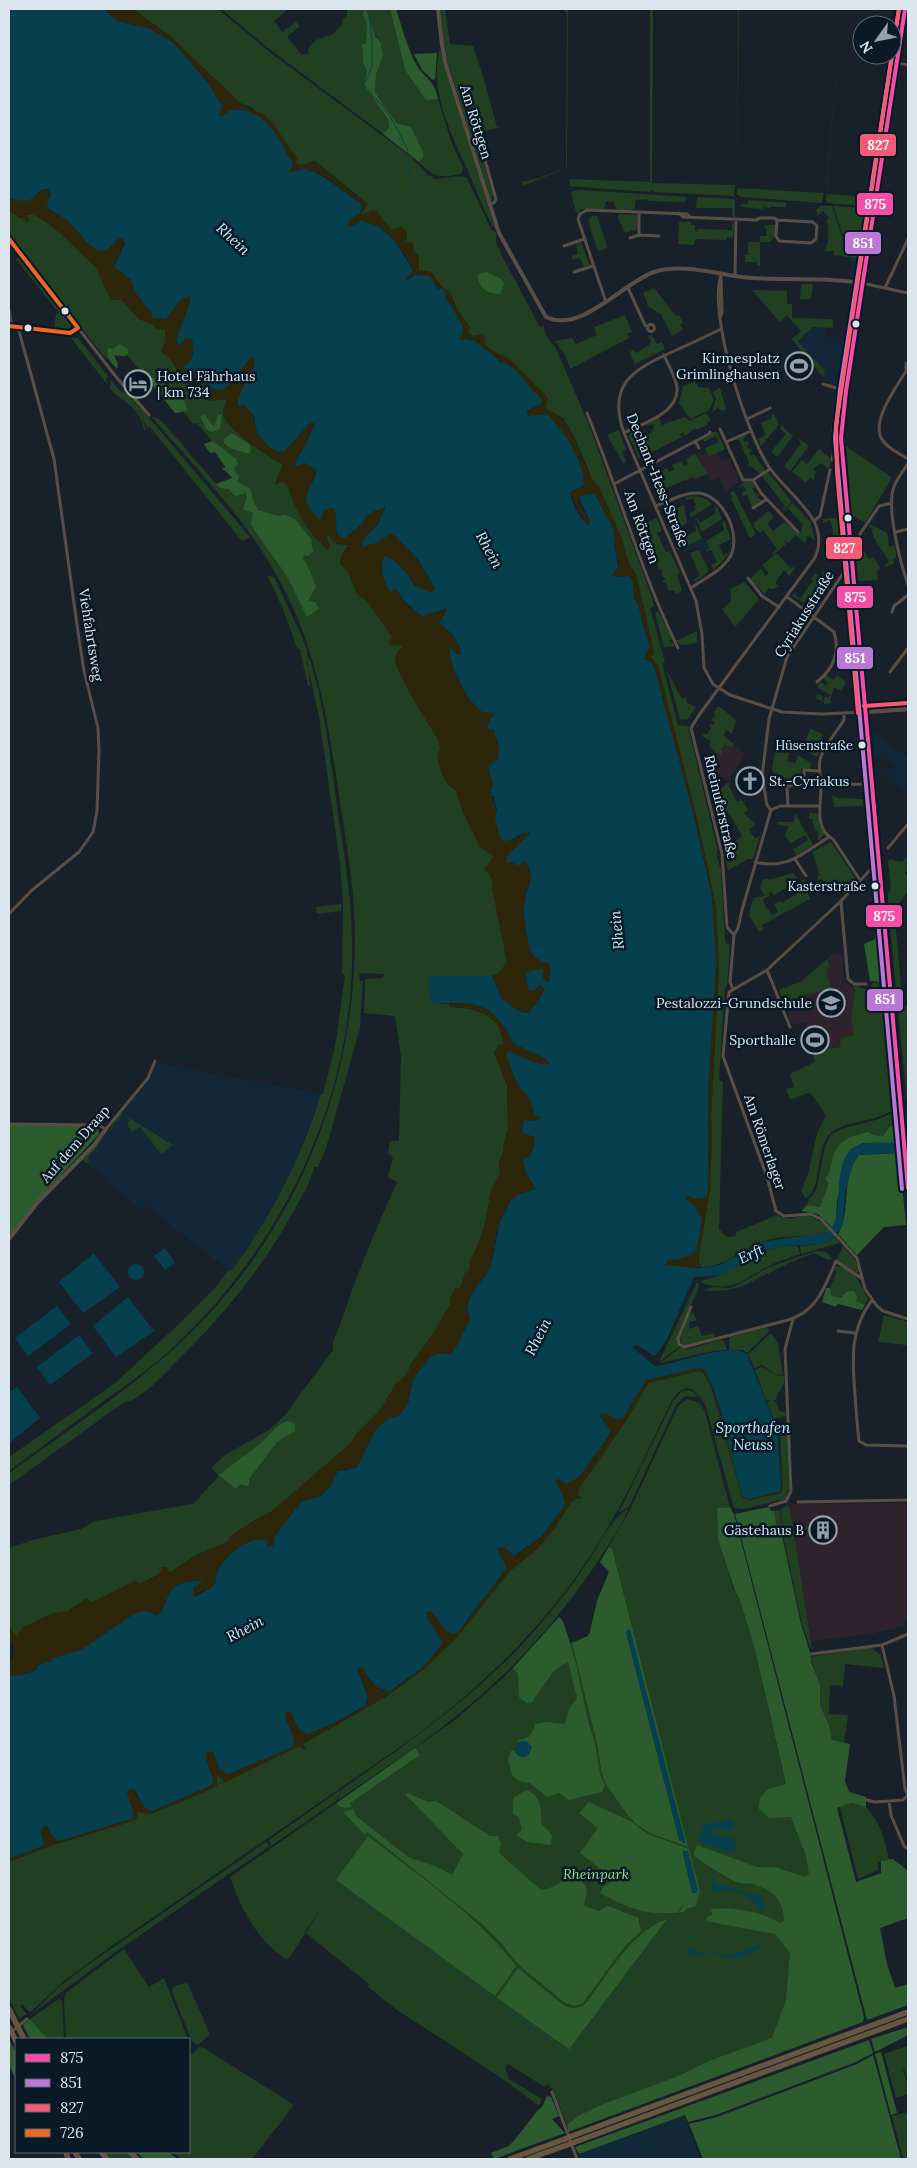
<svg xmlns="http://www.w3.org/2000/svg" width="917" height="2168" viewBox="0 0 917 2168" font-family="Lora,serif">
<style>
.built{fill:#122737}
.education{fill:#2e222c}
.green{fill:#204021;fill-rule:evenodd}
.forest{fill:#2c5c2d}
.sand{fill:#2d260b}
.water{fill:#063f4e}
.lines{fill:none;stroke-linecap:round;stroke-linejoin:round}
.stream{stroke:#063f4e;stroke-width:1}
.minor{stroke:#584e46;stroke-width:3}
.tertiary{stroke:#584e46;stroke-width:4}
.secondary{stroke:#5b4e41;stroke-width:4.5}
.trunk{stroke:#655442;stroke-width:5.5}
.motorway{stroke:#675641;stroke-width:5.5}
.trunk-bridge{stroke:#655442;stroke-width:5.5}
.motorway-bridge{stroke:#675641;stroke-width:5.5}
.bus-1-casing{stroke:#091925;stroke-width:8}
.bus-2-casing{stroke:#091925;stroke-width:8}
.bus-3-casing{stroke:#091925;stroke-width:8}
.bus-4-casing{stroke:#091925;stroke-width:8}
.bus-1{stroke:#f54da8;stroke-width:4}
.bus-2{stroke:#ba77d6;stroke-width:4}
.bus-3{stroke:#f75a77;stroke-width:4}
.bus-4{stroke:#f26522;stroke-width:4}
.bus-dot{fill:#dae5ee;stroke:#091925;stroke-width:2}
.labels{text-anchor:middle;stroke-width:5;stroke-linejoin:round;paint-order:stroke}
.bus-label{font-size:13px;fill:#dae5ee;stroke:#091925;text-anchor:end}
.street-label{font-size:14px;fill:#dae5ee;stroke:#091925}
.poi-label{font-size:14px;fill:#dae5ee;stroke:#091925;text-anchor:end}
.park-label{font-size:14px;font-style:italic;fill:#8edb8b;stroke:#091925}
.water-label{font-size:15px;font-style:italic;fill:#bcebfb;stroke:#091925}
.line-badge{stroke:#091925;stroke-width:2}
.badge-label{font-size:14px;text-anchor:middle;font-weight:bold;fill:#fff}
</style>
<rect width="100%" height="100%" fill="#182129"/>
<path class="built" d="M 851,257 L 861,259 L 859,277 L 849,275 Z
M 813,327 L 827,328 L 826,338 L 846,341 L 840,386 L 828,383 L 792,339 Z
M 704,538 L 709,549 L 702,552 L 697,547 L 684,553 L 682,548 Z
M 872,733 L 875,733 L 908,758 L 908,793 L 892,781 L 888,781 L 887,774 L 878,775 L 878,771 L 893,769 L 896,766 L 890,762 L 890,758 L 882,755 L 874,755 Z
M 157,1063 L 321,1094 L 289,1178 L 278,1199 L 247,1250 L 231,1272 L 159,1216 L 149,1206 L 141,1208 L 105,1181 L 107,1178 L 82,1160 L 101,1141 L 121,1113 L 149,1080 Z
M 684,2115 L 701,2159 L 570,2159 L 579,2154 Z"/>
<path class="education" d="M 707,452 L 709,456 L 716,453 L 722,461 L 729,458 L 737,476 L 737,483 L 726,492 L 719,478 L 711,482 L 698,456 Z
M 727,739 L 745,754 L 735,771 L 731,775 L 729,774 L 731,780 L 728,782 L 716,771 L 720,766 L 711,758 L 716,752 L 720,755 L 720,750 Z
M 832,954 L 842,955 L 844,981 L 855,989 L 880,1035 L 815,1062 L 806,1022 L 792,1025 L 779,990 L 802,981 Z
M 908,1503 L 908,1620 L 904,1621 L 905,1626 L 870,1634 L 811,1641 L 790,1508 L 792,1504 Z"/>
<path class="green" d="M 133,9 L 218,9 L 272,54 L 410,156 L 427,174 L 435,179 L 461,176 L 467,178 L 491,229 L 496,233 L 496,242 L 502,256 L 540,327 L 544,325 C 543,334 550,342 556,348 L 591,430 L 651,595 L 654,606 L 650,608 L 665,662 L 662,664 L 678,725 L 688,726 L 718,851 L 716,853 L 721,871 L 725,940 L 727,945 L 730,944 L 727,985 L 725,989 L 719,1078 L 720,1081 L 723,1081 L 719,1229 L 727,1237 L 736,1236 L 736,1232 L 777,1215 C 799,1228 803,1200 830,1231 L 829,1232 C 807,1238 782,1234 760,1242 C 739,1251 723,1268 700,1267 L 701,1265 L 698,1263 L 710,1188 L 712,1136 L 711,1117 L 719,967 L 716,908 L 697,818 L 658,666 L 651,657 L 654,653 L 636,574 L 630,567 L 621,537 L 599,487 L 593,481 L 574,436 L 563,418 L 546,409 L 511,361 L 488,348 L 484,343 L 482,334 L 471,336 L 468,332 L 470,328 L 456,307 L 451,294 L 442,287 L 431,272 L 419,271 L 419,257 L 406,241 L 407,233 L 391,229 L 373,210 L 365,215 L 359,215 L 368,204 L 315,161 L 301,165 L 296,164 L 253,108 L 240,103 L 170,36 Z
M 221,9 L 288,9 L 274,21 L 282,32 L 296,22 L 300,26 L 287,37 L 302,55 L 309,53 L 308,49 C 316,37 322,39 333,34 C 336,32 339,27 342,25 L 342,20 L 347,16 L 347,9 L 390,9 L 405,70 L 426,99 L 438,99 L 451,141 L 463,168 L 462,173 C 433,182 430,171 410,154 L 272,51 ZM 374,33 L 381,43 L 383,56 L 376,75 L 375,92 L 387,109 L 364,85 L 367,71 L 363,63 L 362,44 L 366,45 Z
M 440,9 L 445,10 L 450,44 L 473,46 L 484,79 L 497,127 L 509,125 L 475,133 L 493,195 L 491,201 L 449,66 L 444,45 Z
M 563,9 L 568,9 L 567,166 L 561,170 L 523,186 L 522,180 L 523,182 L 539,178 L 565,168 L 566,165 L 567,14 Z
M 569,9 L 569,179 L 650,182 L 650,9 L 653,9 L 652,183 L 735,185 L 734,196 L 654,192 L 652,189 L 650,192 L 570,186 L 569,179 Z
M 738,9 L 739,9 L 737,188 L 824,193 L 844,9 L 826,179 L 822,203 L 741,197 L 737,194 Z
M 440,49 L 495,228 L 494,228 C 485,214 479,196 472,180 C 454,139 428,94 440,49 Z
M 837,89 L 827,194 L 871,197 L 886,96 L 889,97 L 873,201 L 868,206 L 828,203 L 826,200 Z
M 581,190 L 686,197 L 686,200 L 684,202 L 648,201 L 647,199 L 637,200 L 636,198 L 635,208 L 631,211 L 616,210 L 614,202 L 606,201 L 604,209 L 580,209 L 579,213 L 576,212 L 571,194 L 573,191 Z
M 697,197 L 733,199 L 735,200 L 735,218 L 732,216 L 732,208 L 696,208 Z
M 748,200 L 786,203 L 786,207 L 775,207 L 771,206 L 771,208 L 763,207 L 762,209 L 740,207 L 741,204 L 748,204 Z
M 820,206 L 832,206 L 845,246 L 861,259 L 834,255 L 834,251 L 824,251 L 828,243 L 828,224 L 826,222 L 829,217 L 823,211 L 817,216 L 817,211 L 815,211 Z
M 833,206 L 868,208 L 871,214 L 865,256 L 850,249 L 846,245 Z
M 9,210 L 19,218 L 27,217 L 27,215 C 29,215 32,215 34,215 C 46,219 89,257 96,268 C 104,280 105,297 122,300 L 139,319 L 165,329 L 166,341 L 161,350 C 173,359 178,375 189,384 C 199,392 215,395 227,399 C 226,403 223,410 223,414 C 224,427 271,459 283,464 L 275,484 L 281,481 L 287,484 C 298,515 302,525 327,549 L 330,547 L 326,535 L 328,534 L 337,544 L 348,545 L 341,557 L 340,564 L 347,569 L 357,594 L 366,600 L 393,637 L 403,646 L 396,655 L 400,674 L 439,741 L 450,787 L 456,790 L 463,813 L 494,857 L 490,875 L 493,882 L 492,887 L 507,962 L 500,972 L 492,976 L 429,980 L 431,1001 L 433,1003 L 449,1004 L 449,1007 C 468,1008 494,1011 502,1032 C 504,1035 503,1040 503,1044 L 498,1046 L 494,1053 L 507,1085 L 508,1130 L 504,1143 L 503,1154 L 499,1161 L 500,1173 L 491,1191 L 485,1224 L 469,1271 L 465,1273 L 463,1282 L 438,1327 L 410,1366 C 409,1373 403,1380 397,1382 L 380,1410 L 350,1444 L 281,1504 L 265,1516 L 255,1520 L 235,1533 L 228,1542 L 194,1556 L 170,1573 L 167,1570 L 140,1584 L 135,1581 L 91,1603 L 87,1598 L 68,1611 L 54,1613 L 46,1617 L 16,1637 L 11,1628 L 9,1629 L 9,1548 L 33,1540 L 81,1529 L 95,1521 L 193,1504 L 218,1477 L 218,1475 L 211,1468 L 225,1455 L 269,1430 L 285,1415 L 333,1350 C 331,1340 338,1332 341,1322 C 357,1273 376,1229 397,1182 L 388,1178 L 393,1157 L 388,1154 L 390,1141 L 399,1141 L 401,1056 L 395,1016 L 364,1013 L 365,979 L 383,978 L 384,974 L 359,973 L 360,980 L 363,981 L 360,1028 L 326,1148 L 318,1167 L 314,1167 C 311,1182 301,1198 293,1212 C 261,1271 219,1320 171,1367 C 161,1378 137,1402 123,1403 L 9,1485 L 9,1473 C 86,1417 169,1365 230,1290 C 311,1191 355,1065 355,937 C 355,887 345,837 338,788 C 327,715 315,643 278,578 C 245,517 195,468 151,416 L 161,420 L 216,484 L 232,478 L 215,452 L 210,453 L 204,444 L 212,441 L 197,423 L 193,424 L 184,412 L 175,413 L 128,356 L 111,356 L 107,360 L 9,236 Z
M 619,214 L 638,215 L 637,229 L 625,233 L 618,218 Z
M 591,216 L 597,216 L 607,246 L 605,249 L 598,251 L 591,231 L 589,220 Z
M 679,222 L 691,222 L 691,225 L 695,225 L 695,231 L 697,231 L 697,229 L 732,230 L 732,223 L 734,224 L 733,238 L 727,237 L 726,240 L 695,239 L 694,245 L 678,244 Z
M 765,225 L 775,225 L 775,236 L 770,242 L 760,242 L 760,266 L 757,266 L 757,262 L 745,262 L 745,255 L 748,255 L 748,242 L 760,242 L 760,236 L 767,236 Z
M 581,242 L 590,266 L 584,267 L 580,258 L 573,260 L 572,256 L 578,254 L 576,244 Z
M 9,243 L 68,320 L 71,326 L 70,329 L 54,329 L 56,314 L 59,313 L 15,258 L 19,258 Z
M 801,284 L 813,284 L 811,299 L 800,299 Z
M 654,288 L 676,316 L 679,315 L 683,323 L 680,324 L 683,330 L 672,336 L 661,314 L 649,307 L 643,293 Z
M 752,290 L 787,291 L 787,304 L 792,304 L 792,318 L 833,319 L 833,328 L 813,327 L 797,341 L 825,371 L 823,377 L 792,339 L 801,331 L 787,315 L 780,322 Z
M 625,315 L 632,332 L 627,334 L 629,338 L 570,369 L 566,357 L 555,341 L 572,338 L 576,344 L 597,335 L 594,327 Z
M 652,335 L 657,344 L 662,342 L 665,349 L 635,364 L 629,352 L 634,350 L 636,353 L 649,345 L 651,341 L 648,337 Z
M 71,338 L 78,338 L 108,376 L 106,379 L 107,384 Z
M 111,380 L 120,391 L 130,395 L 250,537 L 242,541 L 150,427 L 147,428 L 142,416 L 129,398 L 142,417 L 146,430 L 144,430 C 141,408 123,402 110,389 Z
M 695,381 L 698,387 L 709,388 L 714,400 L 709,410 L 690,419 L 679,403 L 683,386 Z
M 720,388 L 726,409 L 723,411 L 718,408 L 712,412 L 716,399 L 713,392 Z
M 706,413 L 711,420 L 707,422 L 708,425 L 696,430 L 695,428 L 685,436 L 683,432 L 680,434 L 682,437 L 651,453 L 649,448 L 646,450 L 648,453 L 642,454 L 642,456 L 639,458 L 629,437 L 630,433 L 634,432 L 635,439 L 643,437 L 642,434 L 649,435 L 654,428 L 653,424 L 647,426 L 647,423 L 659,417 L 662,427 L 663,424 L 685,417 L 689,421 Z
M 774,414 L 779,424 L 761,446 L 758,439 L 766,435 L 761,423 L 772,418 L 771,415 Z
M 782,426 L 793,436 L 777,457 L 771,452 L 786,434 L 780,428 Z
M 619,430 L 626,450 L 622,452 L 626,462 L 623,463 L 607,435 Z
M 712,432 L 717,432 L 725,449 L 709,457 L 705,448 L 719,442 L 716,436 L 704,442 L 703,439 L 711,435 L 710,433 Z
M 745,435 L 746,438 L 743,439 L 744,442 L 748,441 L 749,444 L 746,446 L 748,449 L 751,448 L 752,451 L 749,453 L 751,456 L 754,454 L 765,471 L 760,474 L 751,466 L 748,467 L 749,462 L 739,440 L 734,440 Z
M 798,438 L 809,446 L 790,471 L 784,466 L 801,444 Z
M 846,446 L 892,478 L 865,523 L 852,515 Z
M 819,449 L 831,459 L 829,469 L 821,463 L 813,469 L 816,472 L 814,480 L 810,478 L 806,483 L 792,472 L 802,460 L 807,464 Z
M 695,453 L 708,474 L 694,479 L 692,477 L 686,481 L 685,480 L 657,492 L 656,484 L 651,479 L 667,468 L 669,472 L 674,470 L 672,465 L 681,461 L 684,466 L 688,464 L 686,459 Z
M 768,472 L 792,502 L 784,510 L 782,509 L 785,506 L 762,476 Z
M 744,482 L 752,482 L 755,487 L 752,489 L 755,493 L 760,494 L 757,497 L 761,500 L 764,499 L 752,507 L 747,495 L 743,496 L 742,493 L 746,490 L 744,486 L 737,488 Z
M 734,491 L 755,532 L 754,536 L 750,538 L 731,498 L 733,497 L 730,493 Z
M 695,496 L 707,499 L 712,504 L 690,518 L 690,513 L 696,510 L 694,506 L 696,505 L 693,498 L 687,500 L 686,497 Z
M 793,503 L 810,521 L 815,541 L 808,535 L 805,543 L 796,535 L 788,543 L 785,540 L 784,542 L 786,544 L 773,555 L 772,553 L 777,549 L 763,530 L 760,533 L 755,529 L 754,523 L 769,511 L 774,517 L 767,524 L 773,531 L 785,522 L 800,533 L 803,525 L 789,509 L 784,511 Z
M 684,505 L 687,523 L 676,530 L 674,527 L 678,525 L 679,521 L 674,511 L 669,511 Z
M 717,506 L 722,519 L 702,532 L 696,519 L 698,518 L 700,523 L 716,513 L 714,507 Z
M 842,517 L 843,544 L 828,550 L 828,547 L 833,547 L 835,544 C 831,534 834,529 830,520 L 823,523 L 823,519 Z
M 657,518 L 662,531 L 657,533 L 666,552 L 670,551 L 680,573 L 677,574 L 682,591 L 676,594 L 674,591 L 668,590 L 666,582 L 664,583 L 662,581 L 666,579 L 662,575 L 662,569 L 659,570 L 655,553 L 652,554 L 650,543 L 646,544 L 646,539 L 650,538 L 650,536 L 645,537 L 642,533 L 639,534 L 634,523 L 641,525 Z
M 722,522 L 725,522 L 731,539 L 719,545 L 723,555 L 730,552 L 722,562 L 713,570 L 711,565 L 717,562 L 711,550 L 705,552 L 709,548 L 706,541 L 724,530 Z
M 695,523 L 702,538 L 701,539 L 682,548 L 678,547 L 674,536 L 676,535 L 679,541 L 682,540 L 682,538 L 696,531 Z
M 870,524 L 887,533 L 889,547 L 895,545 L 896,557 L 891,561 L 894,560 L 894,564 L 884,567 L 889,561 L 874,538 L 871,527 L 868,529 Z
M 858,542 L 869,559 L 874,557 L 880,568 L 877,571 L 878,580 L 858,581 L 855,544 Z
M 699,550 L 709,571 L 695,582 L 693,580 L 700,576 L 690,553 Z
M 777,553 L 791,569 L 793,567 L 795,568 L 789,576 L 784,570 L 775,583 L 779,586 L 773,589 L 768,588 L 765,594 L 750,579 L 761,569 L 766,576 L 769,573 L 762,565 Z
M 823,570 L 827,574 L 822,585 L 819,585 L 822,588 L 816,597 L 822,602 L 819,605 L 808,597 L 803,603 L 793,596 L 793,593 L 800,599 C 805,592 808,587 813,581 L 811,579 L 815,573 L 821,577 Z
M 267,575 L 274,577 L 302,637 L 307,651 L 310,686 L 308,686 L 300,650 L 297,648 L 283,609 Z
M 745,582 L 759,599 L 735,627 L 722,609 L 731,602 L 730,589 Z
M 658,611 L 672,639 L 669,641 L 671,643 L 673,643 L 675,646 L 664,647 L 655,613 Z
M 697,631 L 697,643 L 682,645 L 676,641 Z
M 309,657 C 327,711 331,770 340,826 C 346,866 352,905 352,945 C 355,1100 280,1251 166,1354 C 147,1371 126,1385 105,1400 C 73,1424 41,1447 9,1471 L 9,1457 L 114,1384 L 180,1323 L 215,1288 L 229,1270 L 231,1271 C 271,1218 301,1158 321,1094 L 323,1094 L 335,1047 L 345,976 L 342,973 L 343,904 L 340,863 L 319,717 L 307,662 Z
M 667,671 L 682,699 L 686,698 L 687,703 L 696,707 L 687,720 L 680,719 Z
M 826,675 L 834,680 L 837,675 L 846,682 L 841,691 L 834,687 L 830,700 L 832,703 L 824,704 L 824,702 L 816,699 L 817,694 L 823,696 L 822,700 L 824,701 L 825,697 L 829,698 L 830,695 L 817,687 L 821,682 L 826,686 L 828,682 L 823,679 Z
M 717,707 L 720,707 L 736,720 L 732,734 L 726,730 L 724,736 L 734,744 L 731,748 L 725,744 L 721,750 L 723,752 L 721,756 L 709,746 L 711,742 L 702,735 L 703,733 L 706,735 L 711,728 L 709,726 L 710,724 L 713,725 L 715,723 L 711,720 L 716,714 L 714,713 Z
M 810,729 L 823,734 L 817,745 L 822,748 L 817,757 L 802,749 Z
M 786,749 L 790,750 L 787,761 L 795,764 L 798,755 L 812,764 L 810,769 L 801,769 L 801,779 L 782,781 L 782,786 L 775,787 L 770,784 L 770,776 L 773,777 L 774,774 L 772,770 L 775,750 L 784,752 L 785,755 Z
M 730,781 L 729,786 L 737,802 L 742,800 L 748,810 L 744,813 L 755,824 L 749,830 L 755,838 L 760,836 L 753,859 L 748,859 L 728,870 L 724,850 L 742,836 L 731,816 L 722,808 L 724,806 L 719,799 L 720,797 L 718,791 Z
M 832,795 L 838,798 L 863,799 L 863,806 L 834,807 Z
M 795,813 L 813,845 L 797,855 L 793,850 L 808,840 L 805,835 L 790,844 L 785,835 L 789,826 L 777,825 L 777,822 L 794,822 Z
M 809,813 L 819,814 L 825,834 L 820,840 L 818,840 L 818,831 L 815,831 L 812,819 L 809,819 Z
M 831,842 L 856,879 L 843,893 L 839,886 L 831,892 L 822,879 L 818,880 L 817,877 L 820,875 L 817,870 L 818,869 L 812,852 Z
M 908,855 L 908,869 L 905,873 L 908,876 L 908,892 L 894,909 L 903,1007 L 908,1006 L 907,1102 L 888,907 L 888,893 L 891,889 L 888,861 L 890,859 L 902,862 Z
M 793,873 L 799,881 L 774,895 L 772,892 L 768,894 L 769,896 L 763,899 L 766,909 L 768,908 L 772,915 L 778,912 L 774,904 L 780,901 L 782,903 L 804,889 L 800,882 L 805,879 L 807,885 L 810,884 L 812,888 L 807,891 L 810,899 L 762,925 L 764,929 L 759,932 L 749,915 L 753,898 L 765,896 L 760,889 L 763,879 L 772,879 Z
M 877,893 L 879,893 L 897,1098 L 894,1094 Z
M 341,904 L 341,911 L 317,914 L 316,907 Z
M 827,959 L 830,967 L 826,969 L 831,988 L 786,1001 L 785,996 L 782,997 L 779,990 L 802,981 Z
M 879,982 L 881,997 L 885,1001 L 895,1109 C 890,1112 884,1115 878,1117 C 864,1122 845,1123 833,1131 C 813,1146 825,1183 806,1199 L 801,1191 L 808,1174 L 817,1133 L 826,1116 L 810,1092 L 790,1100 L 786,1089 L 794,1087 L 790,1074 L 815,1062 L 812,1052 L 827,1050 L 827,1047 L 829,1046 L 830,1049 L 840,1047 L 841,1038 L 854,1035 L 851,1017 L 855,989 L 853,987 L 854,985 L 868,990 L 871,988 L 872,983 Z
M 896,1111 L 897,1123 L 888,1127 L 883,1136 L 873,1135 L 838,1146 L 829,1173 L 825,1179 L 829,1183 L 820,1207 L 809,1205 L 802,1210 L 816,1190 L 825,1147 L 831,1135 L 841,1129 L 879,1119 Z
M 121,1113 L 173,1145 L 161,1154 L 140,1127 L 132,1132 L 127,1124 L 130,1120 L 123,1114 L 88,1158 L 90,1160 L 87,1163 L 82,1160 L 105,1136 Z
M 835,1237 L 840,1243 L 801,1254 L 800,1246 L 822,1244 Z
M 783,1246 L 798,1246 L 800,1254 C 789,1258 778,1261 767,1267 C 742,1280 732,1293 702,1283 L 701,1281 L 721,1275 L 763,1251 Z
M 843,1246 L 855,1259 L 859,1270 L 857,1273 L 837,1260 Z
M 816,1251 L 826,1252 L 832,1258 L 829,1260 L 814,1253 L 791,1262 L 743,1286 L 728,1290 L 703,1291 L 713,1287 L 727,1288 L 736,1286 L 769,1267 Z
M 837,1266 C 855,1268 861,1285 868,1299 L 865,1305 L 856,1301 L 846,1292 L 841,1298 L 832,1296 L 830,1288 L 837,1272 L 834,1269 Z
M 697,1282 L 699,1287 L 678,1334 L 680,1346 L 659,1362 Z
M 692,1312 L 697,1320 L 689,1322 L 689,1329 L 698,1326 L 702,1336 L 714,1333 L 715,1339 L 685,1347 C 674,1340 684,1318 692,1312 Z
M 884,1315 L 908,1322 L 908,1345 L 878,1342 Z
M 767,1327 L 769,1331 L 747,1353 L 743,1350 L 729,1350 L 729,1337 Z
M 771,1333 L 778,1343 L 783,1375 L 775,1374 L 762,1365 L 754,1368 L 748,1354 Z
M 720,1340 L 724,1341 L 727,1350 L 713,1351 L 660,1363 L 681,1347 L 688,1349 Z
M 762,1367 L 776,1375 L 784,1376 L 784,1383 L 775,1400 L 766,1401 L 755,1370 Z
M 698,1371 L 704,1373 L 712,1390 L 751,1500 L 783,1487 L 780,1436 L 788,1436 L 789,1489 L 785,1499 L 744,1509 L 734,1508 L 706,1407 C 696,1389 687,1379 672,1400 C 647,1452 623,1506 591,1555 C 544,1627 481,1687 413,1738 L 116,1943 L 64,1981 L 32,2011 L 29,2012 L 22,2004 L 20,2006 L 27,2014 L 19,2018 L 9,1999 L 9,1862 L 50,1846 L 136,1820 L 138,1811 L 151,1814 L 209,1790 L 217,1786 L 217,1774 L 225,1782 L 299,1746 L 305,1750 L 303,1744 L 387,1696 L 425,1668 L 457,1637 L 509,1572 L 537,1549 L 554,1529 L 571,1502 L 577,1498 L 582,1499 L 577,1494 L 580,1487 L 627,1419 L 648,1383 Z
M 690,1390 L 698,1395 L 695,1397 L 685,1396 L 676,1405 L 629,1507 L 619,1512 L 673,1401 L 682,1391 Z
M 687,1399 L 700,1403 L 705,1412 L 730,1507 L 717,1508 L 718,1540 L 734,1591 L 740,1600 L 755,1650 L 786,1785 L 849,2013 L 711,2060 L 678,2076 L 578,2116 L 567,2125 L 553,2090 L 547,2084 L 545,2087 L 508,2064 L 505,2068 L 509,2079 L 542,2099 L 540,2104 L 538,2105 L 497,2075 L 397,2010 L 368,1987 L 369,1984 L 306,1933 L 326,1899 L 290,1957 L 286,1959 C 257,1941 241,1908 230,1877 L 455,1720 L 504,1677 L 561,1618 L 570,1643 L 588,1636 L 590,1632 L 597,1601 L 609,1572 L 600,1562 L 630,1510 L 678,1406 Z
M 772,1400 L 775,1401 L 780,1411 L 785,1412 L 786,1416 L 774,1419 L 767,1403 Z
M 788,1505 L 790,1508 L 812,1649 L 810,1647 L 802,1624 L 783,1536 L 777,1528 L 774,1511 L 780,1510 L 783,1534 L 781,1509 Z
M 628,1509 C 622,1527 603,1553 592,1570 C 554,1625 507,1676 455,1717 C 418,1747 377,1773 338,1800 L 342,1789 C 410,1742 475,1696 531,1635 C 550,1613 569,1590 585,1566 C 599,1547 608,1521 628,1509 Z
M 870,1647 L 881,1655 L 884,1668 L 845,1664 L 843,1686 L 830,1685 L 829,1714 L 848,1715 L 844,1743 L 832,1740 L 829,1725 L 820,1705 L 820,1684 L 810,1657 Z
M 340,1790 L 341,1793 L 336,1801 L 271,1846 L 269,1840 Z
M 852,1803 C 857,1804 864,1805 867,1808 C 880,1822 886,1842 889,1860 L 878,1862 L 878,1870 L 858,1879 L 840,1807 Z
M 266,1842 L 270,1846 L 117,1951 L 33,2013 L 59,1987 L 89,1964 Z
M 124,1949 L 149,1987 L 164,1978 L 188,2039 L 66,2039 L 64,1999 L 66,1993 Z
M 185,1983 L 188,1984 L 209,2032 L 209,2035 L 198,2045 L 193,2043 L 172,1992 L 173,1987 Z
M 59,1999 L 62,2001 L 64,2039 L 48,2039 L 30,2019 Z
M 908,2046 L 908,2082 L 904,2069 L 896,2072 L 903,2070 L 908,2086 L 908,2094 L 896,2098 L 884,2054 Z
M 199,2047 L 204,2048 L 294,2105 L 252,2159 L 182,2159 L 172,2152 L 189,2152 L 189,2057 Z
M 908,2112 L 908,2159 L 903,2159 L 892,2116 Z
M 105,2152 L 126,2152 L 133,2159 L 111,2159 Z"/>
<path class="forest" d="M 366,9 L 375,36 L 381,43 L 383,56 L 376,75 L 375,92 L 396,123 L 411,127 L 423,152 L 423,158 L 419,162 L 383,134 L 389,128 L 388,119 L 364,85 L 367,71 L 363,63 L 362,44 L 366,44 L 367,24 L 363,13 Z
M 390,9 L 396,9 C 402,27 407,47 416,64 C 425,80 434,78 438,99 L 426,100 L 405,70 Z
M 437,53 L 435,79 L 433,80 L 422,70 L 414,54 Z
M 486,272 L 500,278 L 504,283 L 500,294 C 487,294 481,289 477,277 L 479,274 Z
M 119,344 L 127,348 L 129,353 L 125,356 L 114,355 L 118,364 L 117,369 C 111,363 106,358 108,348 L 113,349 Z
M 148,374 L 159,382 L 166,384 L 172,394 C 182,398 182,396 187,408 L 186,411 L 175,413 L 145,375 Z
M 222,414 L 220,429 L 212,432 L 206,429 L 200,416 L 205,415 L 213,426 L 215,425 L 218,415 Z
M 232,433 L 250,445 L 251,450 L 249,454 L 230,448 L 224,443 L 224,439 Z
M 213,441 L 236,459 L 238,464 L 234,469 L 239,477 L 237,482 L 251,489 L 253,500 L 258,510 L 278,516 L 285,515 L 295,519 L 311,539 L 313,552 L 308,556 L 304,555 L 303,558 L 311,573 L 316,587 L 308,601 L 315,602 L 319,609 L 307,617 L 287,576 L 253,528 L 251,523 L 253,513 L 243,509 L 247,497 L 246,493 L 235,496 L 229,489 L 220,488 L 216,484 L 232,478 L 228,473 L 222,469 L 226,467 L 215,452 L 210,453 L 204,444 Z
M 874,889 L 876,893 L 884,997 L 881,982 L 870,981 L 864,944 L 875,939 Z
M 897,1123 L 899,1144 L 863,1143 L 851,1149 L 837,1201 L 836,1220 L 833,1228 L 818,1214 L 801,1211 L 809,1205 L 820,1207 L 829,1183 L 825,1179 C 829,1173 831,1168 832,1161 C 838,1138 848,1138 868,1132 L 873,1135 L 883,1136 L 889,1127 Z
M 9,1125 L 95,1126 L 98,1129 L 99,1134 L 37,1201 L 9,1236 Z
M 899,1153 L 906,1225 L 884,1227 L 857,1255 L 838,1234 C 852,1211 840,1178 859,1155 Z
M 826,1288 L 830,1288 L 832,1296 L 841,1298 L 846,1292 L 854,1291 L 857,1297 L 856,1301 L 865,1305 L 862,1310 L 838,1304 L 836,1307 L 822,1302 Z
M 287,1421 L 295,1423 L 295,1431 L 277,1442 L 249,1479 L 249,1485 L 246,1486 L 240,1484 L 236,1489 L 219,1475 L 260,1444 L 279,1425 Z
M 730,1507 L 734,1514 L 864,2017 L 863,2022 L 568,2132 L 567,2125 L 578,2116 L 601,2105 L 678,2076 L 711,2060 L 772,2038 L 786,2000 L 790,1953 L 775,1934 L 706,1921 L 708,1916 L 712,1915 L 711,1909 C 734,1907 760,1911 780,1923 L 784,1921 C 784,1899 772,1890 752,1884 C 748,1883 744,1884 740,1883 C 731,1881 700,1861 693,1855 L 697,1845 L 757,1867 L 775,1867 L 805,1877 L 809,1874 L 806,1856 L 791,1817 L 769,1818 L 759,1809 L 760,1798 L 768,1789 L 786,1784 L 755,1650 L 740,1600 L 735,1591 L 718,1540 L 717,1508 Z
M 769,1507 L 771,1511 L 774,1511 L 777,1528 L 782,1536 L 801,1624 L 810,1652 L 811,1662 L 820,1684 L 820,1705 L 829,1725 L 832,1740 L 850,1744 L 845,1781 L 849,1792 L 866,1797 L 866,1807 L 852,1803 L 837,1808 L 856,1882 L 881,1873 L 881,1861 L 893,1859 L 908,1871 L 908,1918 L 880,1928 L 887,1964 L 895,1988 L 908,1984 L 908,2005 L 867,2020 L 735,1514 Z
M 609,1547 L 612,1549 L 688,1847 L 650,1833 L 636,1824 L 627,1814 L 606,1784 L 602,1774 L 597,1743 L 572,1643 L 588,1636 L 590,1632 L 597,1601 L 609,1572 L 600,1562 Z
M 559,1617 L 563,1621 L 576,1663 L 587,1717 L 595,1743 L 600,1774 L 605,1785 L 602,1792 L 569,1800 L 559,1793 L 547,1797 L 530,1783 L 519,1781 L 512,1775 L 508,1759 L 511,1751 L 514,1751 L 518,1756 L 530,1752 L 532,1746 L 522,1742 L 518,1744 L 519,1740 C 530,1738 532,1734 535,1724 L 547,1722 L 565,1724 L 569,1709 L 577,1698 L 568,1661 L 553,1672 L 532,1702 L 527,1703 L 519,1697 L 518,1674 L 513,1668 Z
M 415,1748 L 420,1755 L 350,1803 L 352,1807 C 346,1808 340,1809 337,1803 Z
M 526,1790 C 541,1795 542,1809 541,1823 L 552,1835 L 551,1845 L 527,1842 L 516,1835 L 522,1830 L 519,1817 L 513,1814 L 513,1798 Z
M 408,1793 L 428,1802 L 436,1801 L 490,1836 L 498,1836 L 501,1844 L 499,1853 L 541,1890 C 555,1889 560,1879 575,1877 C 591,1887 587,1889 584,1906 L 599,1911 L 608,1906 L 639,1918 L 639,1924 L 642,1930 L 625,1946 L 582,2004 L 574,2006 L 565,2003 L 519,1965 L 502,1944 L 482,1924 L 367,1832 L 365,1835 L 343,1812 L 353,1809 L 356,1816 L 408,1857 L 438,1867 L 452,1875 L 463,1854 L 406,1795 Z
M 589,1802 L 630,1821 L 648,1834 L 689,1849 L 700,1891 L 696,1906 L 686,1909 L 684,1912 C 649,1916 631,1910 600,1893 L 603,1887 L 612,1881 L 611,1877 L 580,1853 L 598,1828 L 579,1813 Z
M 368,1836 C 419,1876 476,1914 516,1966 L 495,1996 L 336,1880 Z
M 667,1919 L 569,2049 L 497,1998 L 518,1968 L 563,2005 C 573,2010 579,2009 587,2002 C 610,1972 631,1932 667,1919 Z
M 30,2019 L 48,2039 L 30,2039 L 23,2025 Z
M 908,2027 L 908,2035 L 875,2052 L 871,2039 Z
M 9,2038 L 16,2054 L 16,2080 L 9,2065 Z
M 869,2040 L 873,2053 L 856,2062 L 716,2115 L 688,2122 L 685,2115 L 579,2154 L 575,2147 Z
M 881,2052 L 897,2113 L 891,2115 L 875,2054 Z
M 873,2055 L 901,2159 L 703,2159 L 689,2124 L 717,2117 L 857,2064 Z
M 547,2096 L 551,2097 L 559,2116 L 552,2119 L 565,2133 L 494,2159 L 491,2153 L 509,2146 L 517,2137 L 537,2111 L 542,2107 Z
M 136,2152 L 168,2152 L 178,2159 L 144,2159 Z"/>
<path class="sand" d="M 103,9 L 133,9 L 170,36 L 240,103 L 265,115 L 274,125 L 297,158 L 296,164 L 301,165 L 315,161 L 360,199 L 368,204 L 360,215 L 373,210 L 377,211 L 383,220 L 391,229 L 401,227 L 406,231 L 406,241 L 414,243 L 413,250 L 419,257 L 419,270 L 431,272 L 442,287 L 451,294 L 456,307 L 470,328 L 468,332 L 471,336 L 482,334 L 486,338 L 484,343 L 488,348 L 511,360 L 548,398 L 546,409 C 580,422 576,464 599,487 L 621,537 L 630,567 L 636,574 L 654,653 L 651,657 L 658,666 L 697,818 L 716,908 L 719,967 L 711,1117 L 712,1136 L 710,1188 L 698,1261 L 701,1265 L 700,1267 L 671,1267 L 665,1263 L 668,1260 L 694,1254 L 701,1217 L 695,1206 L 685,1199 L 687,1196 L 705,1198 L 708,1172 L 706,1127 L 708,1089 L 716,965 L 713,911 L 711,891 L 693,813 L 655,670 L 652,663 L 644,659 C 651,640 641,614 634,597 C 629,587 634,585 626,576 L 619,577 L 611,575 L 618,569 L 619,564 L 613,529 L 596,495 L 583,495 L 578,500 L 591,525 L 588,526 L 585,523 L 570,493 L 584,485 C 582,456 564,431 544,414 L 531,417 L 527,413 L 542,403 L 542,400 L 507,363 L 499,362 L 498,359 L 474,340 L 471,338 L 464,341 L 458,339 L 463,326 L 442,289 L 437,289 L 436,285 L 422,275 L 415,275 L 408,280 L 406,279 L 407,275 L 413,271 C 411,258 391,237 380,228 C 375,225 367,223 362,221 L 353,226 L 348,226 C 350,217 360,215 361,204 C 344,193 324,169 301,169 C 298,169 294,172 291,173 C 288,168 288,161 286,155 C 280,133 260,112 237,111 C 229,110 226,116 220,116 L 218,114 L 222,106 L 208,83 L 181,51 L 136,25 L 117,21 Z
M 44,189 L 50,191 L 47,202 L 49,209 L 70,222 L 82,238 L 103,250 L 107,250 L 118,239 L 122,238 L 124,241 L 114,267 L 131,280 L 135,291 L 157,319 L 166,319 L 179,301 L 190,295 L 190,302 L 176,340 L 181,343 L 186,338 L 192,339 L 194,352 L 191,362 L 183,366 L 188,373 L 197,377 L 203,385 L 209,386 L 216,390 L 236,375 L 250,358 L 254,357 L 255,362 L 239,406 L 244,405 C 252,411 255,414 255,425 L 285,451 L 310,423 L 315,423 L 306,444 L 294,464 L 295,466 C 320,454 317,480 307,494 L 322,519 L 323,512 L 329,507 L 334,509 L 338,516 L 337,525 L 345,538 L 362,523 L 368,514 L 385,507 C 384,522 364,531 362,547 L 376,543 L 390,533 L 395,535 L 417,558 L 435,589 L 432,593 L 413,586 L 412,579 L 392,560 L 392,590 L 395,589 C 400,598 417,618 428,614 C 435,612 440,608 447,608 L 448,610 L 439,622 C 447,633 459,637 461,653 L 457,655 L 453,649 L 449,649 L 453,669 L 468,698 L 482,712 L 495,713 L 488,729 L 494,730 L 499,747 L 498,759 L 490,764 L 490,777 L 493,784 L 490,791 L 497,812 L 513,840 L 525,832 L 530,833 L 506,857 L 507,862 L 525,861 C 537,876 524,891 524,908 C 524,923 529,937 532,952 L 550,964 L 550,981 L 548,982 L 530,971 L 525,977 L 537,986 L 541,986 L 545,988 C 541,997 534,1013 523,1013 L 501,998 L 492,976 L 500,972 L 507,961 L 492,887 C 494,879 490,874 484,869 L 494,856 L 480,847 L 463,813 L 456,790 C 442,784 441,770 437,756 L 440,749 L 439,741 C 429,725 397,676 395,660 C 395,654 399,650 403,646 L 390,645 L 388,641 L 392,637 L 366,600 L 357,594 L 347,570 L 340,564 L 341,557 L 348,545 L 333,542 L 328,534 L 326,536 L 330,547 L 327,549 C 302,525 298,515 287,484 L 281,482 L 275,485 L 283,464 C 270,459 225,427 223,414 C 223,410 226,404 227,399 L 210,401 L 188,383 L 167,355 L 162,354 L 161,350 L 166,341 L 165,330 L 155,329 L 154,325 L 139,319 L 122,300 L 111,300 L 96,268 L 58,231 L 36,215 L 27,215 L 29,221 L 26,221 L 9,210 L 9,198 C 28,204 30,201 44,189 Z
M 449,1004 C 458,1004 468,1003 477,1004 C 494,1007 508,1028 513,1043 L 546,1059 L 549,1065 L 544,1065 L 518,1056 L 508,1062 L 517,1082 L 530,1100 L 535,1115 L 542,1118 L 536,1121 L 524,1120 L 522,1134 L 534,1137 C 535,1149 530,1154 523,1162 C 525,1172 531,1180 537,1189 L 528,1191 L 497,1229 L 491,1265 L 485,1276 L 471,1294 L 467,1307 L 470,1319 L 459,1342 L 451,1354 L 438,1354 L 413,1380 L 408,1404 L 399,1416 L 392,1418 L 376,1429 L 357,1467 L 338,1471 L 331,1485 L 320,1497 L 302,1501 L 275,1536 L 273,1546 L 249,1542 L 240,1547 L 228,1558 L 216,1573 L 215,1585 L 193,1596 L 193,1588 L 202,1581 C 156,1581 177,1608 156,1615 C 150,1610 142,1610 135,1613 L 81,1651 L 53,1658 L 52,1661 L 39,1665 L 35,1669 L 22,1675 L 9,1676 L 9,1664 L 14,1654 L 13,1642 L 9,1643 L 9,1629 L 11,1628 L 16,1637 L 23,1627 L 54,1613 L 68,1611 L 88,1598 L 91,1603 L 135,1581 L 140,1584 L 158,1576 L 162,1567 L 167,1567 L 170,1573 L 194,1556 L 204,1553 L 206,1550 L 227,1542 L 231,1535 L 272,1511 L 350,1444 L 356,1434 L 380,1410 L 397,1382 C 403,1380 409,1373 410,1366 L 431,1337 L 451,1303 L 449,1299 L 455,1288 L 460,1289 L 465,1273 L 469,1271 L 470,1265 L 469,1262 L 479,1243 L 485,1224 L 491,1191 L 500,1173 L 499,1161 L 503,1154 L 504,1143 L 508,1129 L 507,1085 L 494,1053 L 499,1044 L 503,1044 C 500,1013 476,1008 449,1007 Z
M 699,1368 L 705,1371 L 712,1386 L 742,1495 L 750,1499 L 781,1490 L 780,1436 L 783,1487 L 781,1493 L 751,1500 L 742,1498 L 712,1390 L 704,1373 L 698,1371 L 648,1383 L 627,1419 L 580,1487 L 577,1494 L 582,1499 L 577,1498 L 571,1502 L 554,1529 L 537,1549 L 509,1572 L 457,1637 L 425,1668 L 387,1696 L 303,1744 L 306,1750 L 299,1746 L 226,1782 L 217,1774 L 217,1786 L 209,1790 L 151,1814 L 142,1813 L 138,1811 L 136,1820 L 50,1846 L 9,1862 L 9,1858 L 41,1847 L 44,1844 L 41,1831 L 43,1826 L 47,1826 L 53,1837 L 73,1837 L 131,1819 L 127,1793 L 130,1788 L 133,1788 L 137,1797 L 151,1811 L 210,1786 L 214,1782 L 206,1759 L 207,1752 L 213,1752 L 220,1770 L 229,1774 L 292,1747 C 296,1734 284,1724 285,1712 L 291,1712 L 311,1733 C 322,1727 367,1712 368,1700 C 369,1690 360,1678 358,1670 L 360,1667 L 363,1667 L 368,1678 L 382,1691 C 400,1692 429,1659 441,1647 C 438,1637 426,1618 426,1611 L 430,1611 C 437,1616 440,1626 448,1632 L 463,1626 L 504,1572 L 497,1548 L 503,1547 L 512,1556 L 516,1556 L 542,1536 L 559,1514 L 561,1491 L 555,1481 L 557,1479 L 560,1481 L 579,1477 L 610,1434 L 606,1423 L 599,1414 L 604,1413 L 616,1419 L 627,1411 L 646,1380 Z"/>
<path class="water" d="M 9,9 L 103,9 L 117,21 L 150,29 L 175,44 L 208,83 L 222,106 L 219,114 L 220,116 C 225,116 227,111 233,110 C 265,107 279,140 292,162 L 293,166 L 289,170 L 291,173 C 294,172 298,169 301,169 C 317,167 348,196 362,204 L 360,213 L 349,221 L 348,226 L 353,226 L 361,220 L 379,227 L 394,240 L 413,270 L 406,279 L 408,280 L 415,275 L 430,276 L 437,289 L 442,289 L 445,291 L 445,296 L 463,326 L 463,333 L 458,339 L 474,340 L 498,359 L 499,362 L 502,364 L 504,362 C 520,371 529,388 542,400 L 542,403 L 527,411 L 528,416 L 547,414 C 565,433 583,458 584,485 L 570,492 C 571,502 581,521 589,526 L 590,521 L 579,498 L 583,495 L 595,494 L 613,529 L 618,568 L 611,575 L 619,577 L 629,576 L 633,583 L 634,598 L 638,605 L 649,647 L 644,659 L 652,663 L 655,670 L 693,813 L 711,891 L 713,911 L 716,965 L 708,1089 L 708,1189 L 706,1198 L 697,1199 L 688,1196 L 685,1199 L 695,1206 L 702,1219 L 696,1252 C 690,1257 677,1260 668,1260 L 665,1265 L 697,1268 L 711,1267 L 722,1264 L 760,1242 L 829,1232 C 848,1212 826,1154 862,1144 C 876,1140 893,1144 908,1142 L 908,1152 L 859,1155 L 854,1161 L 845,1192 L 843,1225 L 832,1239 L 822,1244 L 783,1246 L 763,1251 L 721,1275 L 694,1277 L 667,1339 L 656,1355 L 653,1355 L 637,1345 L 632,1347 L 655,1366 C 676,1365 729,1341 747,1354 L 777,1429 L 781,1487 L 779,1492 L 750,1499 L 743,1497 C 730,1461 724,1399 703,1369 L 699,1368 L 646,1380 L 623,1418 L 616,1419 L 604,1413 L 599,1414 C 602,1422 610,1424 610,1434 L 579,1477 L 567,1484 L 558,1479 L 555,1481 L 563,1495 L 565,1505 L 542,1536 L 514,1556 L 503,1547 L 497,1548 C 498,1556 506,1560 506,1569 L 458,1632 L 453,1634 C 440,1630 439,1617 430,1611 L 426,1612 L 427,1618 L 443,1643 L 422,1668 L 390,1691 C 377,1690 368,1679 363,1668 L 360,1667 L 358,1670 L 368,1698 L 366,1705 L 338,1721 L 308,1734 L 298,1729 L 291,1712 L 285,1712 C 284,1723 298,1736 292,1747 L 229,1774 L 220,1770 L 213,1752 L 207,1752 L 206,1759 L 214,1782 L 210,1786 L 152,1811 L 144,1807 L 135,1790 L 130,1788 L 127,1793 L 134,1814 L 131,1819 L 59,1841 L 53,1837 L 47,1826 L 43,1826 L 41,1831 L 44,1844 L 41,1847 L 9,1858 L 9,1676 L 22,1675 L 35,1670 L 39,1665 L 52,1661 L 53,1658 L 81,1650 L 135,1613 C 142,1610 150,1610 155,1615 C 175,1609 155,1580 203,1581 L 193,1588 L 193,1596 L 197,1596 L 215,1585 C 216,1581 215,1576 217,1573 C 223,1557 251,1533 268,1541 L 267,1546 L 273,1546 L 275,1536 L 302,1501 L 320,1497 L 331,1485 L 338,1471 L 347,1470 L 357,1467 L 376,1429 L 389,1418 L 399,1416 L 408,1404 L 413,1380 L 430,1357 L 438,1354 L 451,1354 L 459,1342 L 470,1319 L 467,1307 L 471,1294 L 485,1276 L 491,1265 L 500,1221 L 511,1200 L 518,1195 L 536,1189 C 530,1179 523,1171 523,1159 C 533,1156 535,1146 534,1137 L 522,1133 L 524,1120 L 536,1121 L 541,1118 L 535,1115 L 530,1100 L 517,1083 L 506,1055 L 509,1051 C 519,1055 539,1067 549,1064 L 546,1059 L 513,1043 C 510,1035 506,1030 501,1023 C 484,998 460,1004 433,1003 L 431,1001 L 429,980 L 433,976 L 492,976 L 501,998 L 521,1012 L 527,1013 L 538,1002 L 545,988 L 540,985 L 534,990 L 529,991 L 526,974 L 530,971 L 543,969 L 543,979 L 548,982 L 550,981 L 550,964 C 544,961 538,961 533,955 C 528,948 523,915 524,906 C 525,890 537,875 525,861 L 517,866 L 513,862 L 506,862 L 506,857 L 530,833 C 521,830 514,842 503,841 L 498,832 L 495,817 L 497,811 L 494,797 L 490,795 L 493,784 L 489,771 L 490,764 L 498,759 L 499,747 L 494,730 L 487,729 L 489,721 L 495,713 L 482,712 L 468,698 L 453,669 L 449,649 L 451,647 L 457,655 L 461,653 C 459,639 449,629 438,624 L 446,612 L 447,608 L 422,616 L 405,602 L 396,589 L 391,592 C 384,584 378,566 385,556 C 396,559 410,575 414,586 L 432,593 L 435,588 L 417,558 L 392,533 L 376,543 L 362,547 C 363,534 375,531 379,522 C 381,517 381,515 385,510 L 385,507 L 368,514 L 363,523 L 345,538 L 338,536 C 334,527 339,519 334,509 L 329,508 L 323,512 L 322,519 L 318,519 C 313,513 304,504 307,495 C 311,481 325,471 305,463 L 296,466 L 294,464 L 306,444 L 315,423 L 310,423 L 285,451 L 278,452 L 268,446 L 258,434 L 255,425 L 255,416 L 244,405 L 238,406 C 237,388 257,374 254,357 L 250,358 L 230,384 L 224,389 L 216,390 L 209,386 L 203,385 L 196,377 L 188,373 L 183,366 C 195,362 194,351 192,339 L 186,338 L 179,346 L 176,340 L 190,302 L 190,296 L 179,301 L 166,319 L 153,318 L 151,311 L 147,308 L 135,291 L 131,280 L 114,267 L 125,243 L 122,238 L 118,239 L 107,250 L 98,251 L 86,242 L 70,222 L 48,208 L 47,202 L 51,194 L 48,189 C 30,189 41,208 9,198 Z
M 165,1248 L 175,1263 L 165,1270 L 154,1256 Z
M 94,1253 L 120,1287 L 83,1313 L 59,1282 Z
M128 1272a8 8 0 1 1 16 0a8 8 0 1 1-16 0Z
M 128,1297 L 154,1331 L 116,1357 L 93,1326 Z
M 57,1306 L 71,1324 L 28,1356 L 15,1338 Z
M 79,1335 L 93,1353 L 50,1385 L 37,1367 Z
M 17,1387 L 40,1418 L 9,1443 L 9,1392 Z
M 630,1629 L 685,1840 L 685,1844 L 679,1840 L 626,1633 L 626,1631 Z
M515 1749a8 8 0 1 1 16 0a8 8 0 1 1-16 0Z
M 730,1820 L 733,1822 L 735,1826 L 732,1830 L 714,1829 L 712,1831 L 714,1835 L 733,1837 L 736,1848 L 735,1850 C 725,1853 711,1846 701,1843 L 699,1835 L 706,1831 L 701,1828 L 701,1825 Z
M 682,1850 L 688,1851 L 698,1890 L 696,1893 L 692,1893 Z
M 711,1877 L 719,1886 L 729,1886 L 747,1894 L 760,1895 L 765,1906 L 764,1911 L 760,1910 C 754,1900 744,1893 733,1891 C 725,1888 721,1895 713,1890 Z
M 760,1945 L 757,1950 L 741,1958 L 725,1957 L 712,1952 L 692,1956 L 687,1952 L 687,1949 L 690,1947 L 699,1952 L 715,1952 L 729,1956 L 738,1952 L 747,1951 L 753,1946 Z"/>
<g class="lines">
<path class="stream" d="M 368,9 L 372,39 L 372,67 L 364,85 C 368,94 377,99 383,106 C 392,119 402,137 408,151
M 409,158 L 408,168 L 412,190
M 338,1886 L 491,1999
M 679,1911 L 683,1905
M 496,2003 L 571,2057 L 676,1916"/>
<path class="minor" d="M 897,63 L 908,65
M 477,132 L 496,199 L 494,203 L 489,204
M 639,212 L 639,235 L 659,236
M 679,213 L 683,217 L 757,220 L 759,218 L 774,218 L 777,220 L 813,222 L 817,226 L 816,239 L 811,243 L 779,241 L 776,236 L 777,220
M 630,238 L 639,235
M 9,239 L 117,378 L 149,415
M 564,246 L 584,239
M 574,272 L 593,266
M 721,275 C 708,315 746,432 769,467 C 782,486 805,503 815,523 C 820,535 820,548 814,559 L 699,715 L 691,728 L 722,854 L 727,927 L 734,935 L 730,982 L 733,989
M 735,276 L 736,219
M 866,284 L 908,293
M 628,288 L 645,325 L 648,327
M 885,288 L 908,239
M 606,302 L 578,219 L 580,214 L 587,210 L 687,214 L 690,217
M 9,310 L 12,327
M 720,318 L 722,313 L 721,277
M647.5 328a3.5 3.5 0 1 1 7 0a3.5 3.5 0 1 1-7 0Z
M 9,326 L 70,333 L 78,328
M 721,329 C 705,337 688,345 672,352 C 632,370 607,385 624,433 L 696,601 L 702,634 L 704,668 L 713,684 L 730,695 L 782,712 L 822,714 L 864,712
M 908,363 L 906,363 L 906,371 C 896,388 869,423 883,441 C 889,449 900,454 908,459
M 823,384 L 846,391
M 587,413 C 619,491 641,573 678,648
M 747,419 L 770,408
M 720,429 L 726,442
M 751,431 L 726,442 L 743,480 L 753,480 L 770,469
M 624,433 C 642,424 679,413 677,388 C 676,377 668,365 664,355
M 695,441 L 699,448
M 832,460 L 835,444 L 833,430 L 838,389
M 908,463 C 903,472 895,480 893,490 C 887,511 901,565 908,585
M 753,480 L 761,493 L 798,532
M 614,484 L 709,434 L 710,432
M 655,506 C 669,501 685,492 699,493 C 725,496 744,540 728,560 C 720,572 703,579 691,588
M 753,508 L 767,499
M 814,521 L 820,516 L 830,470
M 896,532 L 908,529
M 849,541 L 858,537 L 879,506 L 892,503
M 748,578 L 762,596 L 779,607
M 787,597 L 834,632 C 840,653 834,668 817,682
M 892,612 L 894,606 L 908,595
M 890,672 L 908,648
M 844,713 L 844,720 C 838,730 821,750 820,760 C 818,769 821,778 821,787 C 821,802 814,830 833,839 L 860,880
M 822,787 L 825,785 L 871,784
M 788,806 L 787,786 L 804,785 L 804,770 L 820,771
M 771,810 L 767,805 L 762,776 L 769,719 L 787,657 L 844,572 L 852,572
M 771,810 L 780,806 L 818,806
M 888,848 L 908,824
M 795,859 L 806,876
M 755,862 C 788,870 803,853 829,837
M 879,867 L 871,869 L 841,901 L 767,970 L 729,992 L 723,1056 L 767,1177 L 776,1211 L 784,1216 L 811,1214 L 821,1219 L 857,1258 L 865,1289 L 877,1306 L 883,1311 L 908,1319
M 841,902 L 848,979 L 854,984 L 866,984
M 9,914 L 31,891 L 79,852 L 93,832 L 97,811 L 99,751 L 98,728 L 84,671 L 78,632 L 54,459 L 18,327
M 734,935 L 738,928 L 742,910 L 771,810
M 767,970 L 790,1027
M 9,1124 L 97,1125 L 106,1129 L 148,1078 L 155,1061
M 872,1300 C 850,1329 852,1359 855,1394 C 856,1409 857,1425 859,1441 L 866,1445 L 908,1446
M 691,1307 L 678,1338 L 679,1344 L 684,1347 L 788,1320 C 817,1312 825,1286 836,1261 L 861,1278
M 838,1331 L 855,1333
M 798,1502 L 908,1500
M 770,1506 L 786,1501 L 791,1491 L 785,1349 L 793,1319
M 882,1645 L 894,1696 L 905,1789 L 908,1795
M 811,1654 L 882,1645 L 908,1634
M 867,1800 L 875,1802 L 903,1800 L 908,1795
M 889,1801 L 891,1815 L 904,1846 L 908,1849
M 9,2034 L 27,2019
M 552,2092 L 577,2159"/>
<path class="tertiary" d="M 438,9 L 442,45 L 446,65 L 499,233 L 546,317 C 581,334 624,282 654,272 C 682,262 723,276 752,278 C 790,280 828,277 866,284
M 9,1239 L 38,1202 L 94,1145 L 106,1129"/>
<path class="secondary" d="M 905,9 L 846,391 L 841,438 L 843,471 L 908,1188
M 864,712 L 908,709"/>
<path class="trunk" d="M 66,2152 L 68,2159
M 75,2152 L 79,2159
M 130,2152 L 137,2159"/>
<path class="motorway" d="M 572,2136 L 908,2012
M 575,2142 L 908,2019
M 101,2152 L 107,2159
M 510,2159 L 565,2139
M 528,2159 L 567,2145"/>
<path class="trunk-bridge" d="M 9,2009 L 24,2039
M 9,2027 L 16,2041"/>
<path class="motorway-bridge" d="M 565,2139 L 572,2136
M 567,2145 L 575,2142"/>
<g class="bus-1-casing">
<path id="bus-1" d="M 905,9 L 846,391 L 841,438 L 908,1188"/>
</g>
<g class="bus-2-casing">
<path id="bus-2" d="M 892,52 L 899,9
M 892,55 L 840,390 L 835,438 L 902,1189"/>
</g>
<g class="bus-3-casing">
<path id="bus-3" d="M 892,53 L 899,9
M 864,706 L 908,703
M 858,713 L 837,472 L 836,425 L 892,55"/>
</g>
<g class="bus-4-casing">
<path id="bus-4" d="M 9,239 L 78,328
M 9,326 L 70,333 L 78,328"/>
</g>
<use href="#bus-1" class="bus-1"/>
<use href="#bus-2" class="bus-2"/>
<use href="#bus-3" class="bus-3"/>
<use href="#bus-4" class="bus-4"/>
</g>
<defs>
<g id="stadium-ring" transform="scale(1.4375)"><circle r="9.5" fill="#091925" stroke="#96a0a9" stroke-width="1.5"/><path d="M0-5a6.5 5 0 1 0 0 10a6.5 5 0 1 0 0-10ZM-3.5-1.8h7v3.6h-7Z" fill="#96a0a9"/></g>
<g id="hotel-ring" transform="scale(1.4375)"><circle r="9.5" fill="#091925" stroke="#96a0a9" stroke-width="1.5"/><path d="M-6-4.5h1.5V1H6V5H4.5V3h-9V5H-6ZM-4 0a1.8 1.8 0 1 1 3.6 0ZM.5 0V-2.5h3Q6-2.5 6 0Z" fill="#96a0a9"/></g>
<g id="church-ring" transform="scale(1.4375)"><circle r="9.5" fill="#091925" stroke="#96a0a9" stroke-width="1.5"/><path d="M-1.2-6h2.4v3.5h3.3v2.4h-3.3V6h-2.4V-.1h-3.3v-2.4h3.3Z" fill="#96a0a9"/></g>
<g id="school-ring" transform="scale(1.4375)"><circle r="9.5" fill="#091925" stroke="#96a0a9" stroke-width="1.5"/><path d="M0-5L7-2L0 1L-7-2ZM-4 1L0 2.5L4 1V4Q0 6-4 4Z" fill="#96a0a9"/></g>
<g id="building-ring" transform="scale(1.4375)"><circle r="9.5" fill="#091925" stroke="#96a0a9" stroke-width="1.5"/><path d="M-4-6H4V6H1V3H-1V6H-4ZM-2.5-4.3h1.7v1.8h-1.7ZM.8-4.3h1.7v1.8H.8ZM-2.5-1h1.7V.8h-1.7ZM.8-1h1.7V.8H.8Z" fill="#96a0a9"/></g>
</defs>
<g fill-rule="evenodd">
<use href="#stadium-ring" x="799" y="366"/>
<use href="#hotel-ring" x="138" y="384"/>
<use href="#church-ring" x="750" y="781"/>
<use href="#school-ring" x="831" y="1003"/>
<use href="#stadium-ring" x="815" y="1040"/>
<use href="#building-ring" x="823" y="1530"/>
</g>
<g class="bus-dot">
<circle cx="65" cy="311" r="4.5"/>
<circle cx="856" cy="324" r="4.5"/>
<circle cx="28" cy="328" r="4.5"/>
<circle cx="848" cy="518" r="4.5"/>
<circle cx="862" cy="745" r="4.5"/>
<circle cx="875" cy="886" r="4.5"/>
</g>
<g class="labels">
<g class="bus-label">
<text x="853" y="750">Hüsenstraße</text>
<text x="866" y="891">Kasterstraße</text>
</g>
<g class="street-label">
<text transform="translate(476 122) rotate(73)" y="5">Am Röttgen</text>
<text transform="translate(658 480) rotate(68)" y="5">Dechant-Hess-Straße</text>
<text transform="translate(642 527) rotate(70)" y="5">Am Röttgen</text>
<text transform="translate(804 614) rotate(-58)" y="5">Cyriakusstraße</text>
<text transform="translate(91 635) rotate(81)" y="5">Viehfahrtsweg</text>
<text transform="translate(721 807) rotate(77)" y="5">Rheinuferstraße</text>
<text transform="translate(765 1142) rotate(71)" y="5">Am Römerlager</text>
<text transform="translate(75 1144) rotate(-49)" y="5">Auf dem Draap</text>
</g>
<g class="poi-label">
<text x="780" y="363">Kirmesplatz<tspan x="780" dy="16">Grimlinghausen</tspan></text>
<text x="157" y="381" text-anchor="start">Hotel Fährhaus<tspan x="157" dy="16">| km 734</tspan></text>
<text x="769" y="786" text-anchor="start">St.-Cyriakus</text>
<text x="812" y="1008">Pestalozzi-Grundschule</text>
<text x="796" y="1045">Sporthalle</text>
<text x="804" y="1535">Gästehaus B</text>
</g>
<g class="park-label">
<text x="596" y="1879">Rheinpark</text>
</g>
<g class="water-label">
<text transform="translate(233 239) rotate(43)" y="5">Rhein</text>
<text transform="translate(489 550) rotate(61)" y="5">Rhein</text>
<text transform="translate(617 930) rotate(-96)" y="5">Rhein</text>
<text transform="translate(751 1254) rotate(-25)" y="5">Erft</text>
<text transform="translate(538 1337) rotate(-63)" y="5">Rhein</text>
<text x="753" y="1433">Sporthafen<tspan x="753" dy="17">Neuss</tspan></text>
<text transform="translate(245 1629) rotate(-28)" y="5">Rhein</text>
</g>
</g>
<g class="line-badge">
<rect x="859" y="133" width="38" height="24" rx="5" fill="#f75a77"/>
<rect x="856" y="192" width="38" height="24" rx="5" fill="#f54da8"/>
<rect x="844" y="231" width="38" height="24" rx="5" fill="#ba77d6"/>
<rect x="825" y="536" width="38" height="24" rx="5" fill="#f75a77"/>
<rect x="836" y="585" width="38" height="24" rx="5" fill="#f54da8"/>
<rect x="836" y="646" width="38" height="24" rx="5" fill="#ba77d6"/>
<rect x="865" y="904" width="38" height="24" rx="5" fill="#f54da8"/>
<rect x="866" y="988" width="38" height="24" rx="5" fill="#ba77d6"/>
</g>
<g class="badge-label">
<text x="878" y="150">827</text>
<text x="875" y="209">875</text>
<text x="863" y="248">851</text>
<text x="844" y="553">827</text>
<text x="855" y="602">875</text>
<text x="855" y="663">851</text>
<text x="884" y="921">875</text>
<text x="885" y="1004">851</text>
</g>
<rect width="917" height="2168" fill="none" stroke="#dae5ee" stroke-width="20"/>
<rect x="15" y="2038" width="175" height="115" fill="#091925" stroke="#5d6b75"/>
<rect x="25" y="2054" width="25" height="8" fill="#f54da8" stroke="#5d6b75"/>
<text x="60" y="2063" font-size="15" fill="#dae5ee">875</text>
<rect x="25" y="2079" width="25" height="8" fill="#ba77d6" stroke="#5d6b75"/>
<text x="60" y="2088" font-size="15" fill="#dae5ee">851</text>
<rect x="25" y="2104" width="25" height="8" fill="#f75a77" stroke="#5d6b75"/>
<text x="60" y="2113" font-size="15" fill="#dae5ee">827</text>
<rect x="25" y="2129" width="25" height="8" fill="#f26522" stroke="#5d6b75"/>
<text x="60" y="2138" font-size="15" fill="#dae5ee">726</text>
<g transform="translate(877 40) rotate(237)"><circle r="24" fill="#091925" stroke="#5d6b75"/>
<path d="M0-4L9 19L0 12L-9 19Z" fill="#96a0a9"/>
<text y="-8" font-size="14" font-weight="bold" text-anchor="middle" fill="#dae5ee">N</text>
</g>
</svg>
